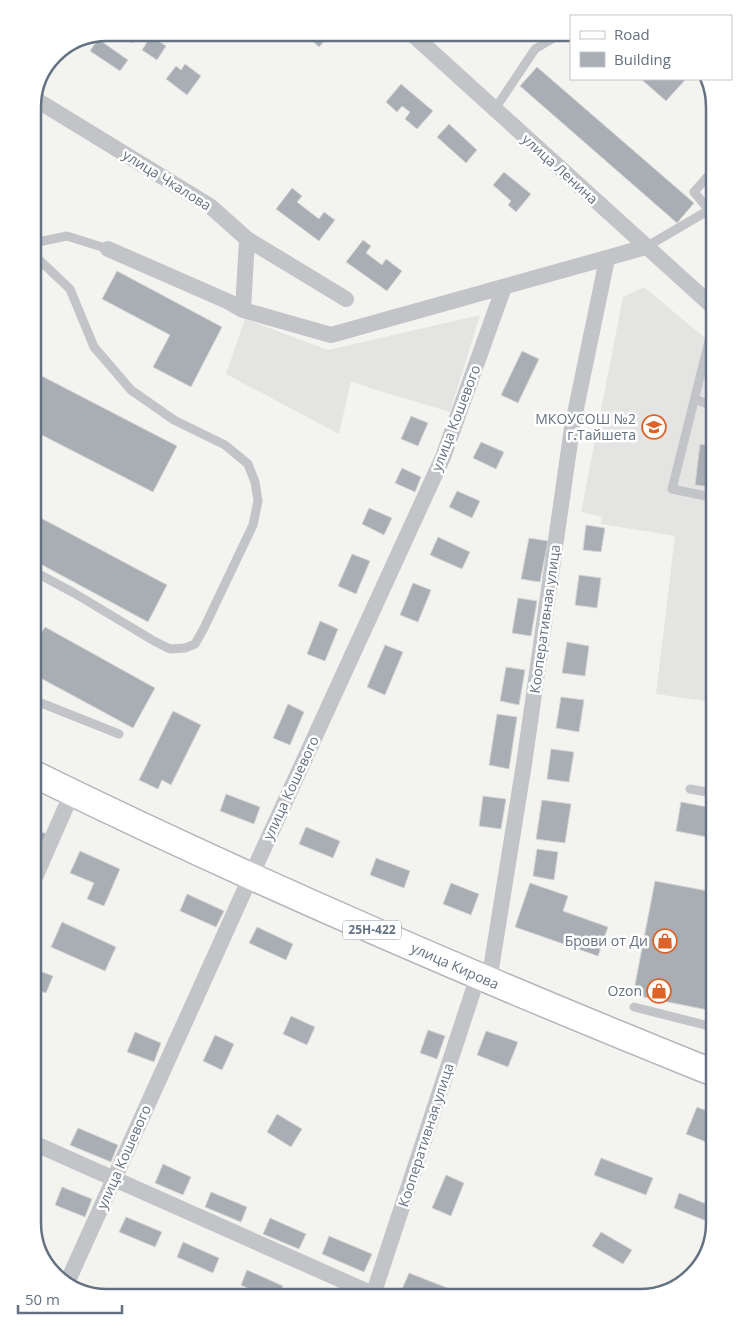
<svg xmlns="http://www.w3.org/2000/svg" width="747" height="1330" viewBox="0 0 747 1330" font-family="'Open Sans',sans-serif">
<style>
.built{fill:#e4e5e3}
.building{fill:#a8aeb4;stroke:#d5d5d3}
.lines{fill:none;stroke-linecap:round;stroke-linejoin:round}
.primary-casing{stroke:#b2b6ba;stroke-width:29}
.service{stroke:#c2c4c8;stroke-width:9}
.minor{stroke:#c2c4c8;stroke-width:16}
.primary{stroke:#fff;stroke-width:26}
.labels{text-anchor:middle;stroke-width:5;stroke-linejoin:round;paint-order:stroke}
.shield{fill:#fff;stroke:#929ca6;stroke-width:1}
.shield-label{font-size:12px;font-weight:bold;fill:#647180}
.street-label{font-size:14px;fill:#647180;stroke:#fff}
.poi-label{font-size:14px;fill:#647180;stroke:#fff;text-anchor:end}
.rim{fill:none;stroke:#647180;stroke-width:2.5}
</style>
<rect width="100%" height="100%" fill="#f3f4f0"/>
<path class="built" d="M 644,287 L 710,342 L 712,702 L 656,694 L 675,536 L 601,524 L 602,517 L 581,512 L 623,297 Z
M 480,315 L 450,412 L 370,388 L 351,381 L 339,434 L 226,374 L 245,319 L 328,350 Z"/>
<path class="building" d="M 118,33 L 140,33 L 132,43 Z
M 310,33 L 326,33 L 323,36 L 326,39 L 319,47 L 307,36 Z
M 151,36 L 166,46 L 157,60 L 142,50 Z
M 98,39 L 128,60 L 120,71 L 90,51 Z
M 185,64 L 201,76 L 187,95 L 166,79 L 176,66 L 181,70 Z
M 537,67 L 694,203 L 677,223 L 520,86 Z
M 641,79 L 684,79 L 685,80 L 666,101 Z
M 401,84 L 433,111 L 417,129 L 405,119 L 410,112 L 402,106 L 397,112 L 386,102 Z
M 449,124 L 477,150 L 466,163 L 437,137 Z
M 504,172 L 531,194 L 516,212 L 508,205 L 511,201 L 493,185 Z
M 292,188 L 302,196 L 297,202 L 319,219 L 324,212 L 335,220 L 319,241 L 276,209 Z
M 363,240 L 371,246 L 366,253 L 382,265 L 386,259 L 402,271 L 387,291 L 346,262 Z
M 117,271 L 222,327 L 191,387 L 153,367 L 170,335 L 102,299 Z
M 522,351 L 539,359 L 518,403 L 501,395 Z
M 34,372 L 177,446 L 153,492 L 34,431 Z
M 411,416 L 428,423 L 418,446 L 401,439 Z
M 481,442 L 504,452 L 496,469 L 473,458 Z
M 700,444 L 710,445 L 711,487 L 695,485 Z
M 402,468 L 421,477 L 415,492 L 395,483 Z
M 457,491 L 480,501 L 472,518 L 449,507 Z
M 369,508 L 392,518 L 384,535 L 362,524 Z
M 37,516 L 167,585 L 148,622 L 35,561 L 35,522 Z
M 586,525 L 605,528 L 601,552 L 583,550 Z
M 438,537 L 470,552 L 462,569 L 430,555 Z
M 529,538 L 548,541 L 540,582 L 521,579 Z
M 352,554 L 370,561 L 356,594 L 338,586 Z
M 579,575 L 601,578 L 597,608 L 575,605 Z
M 413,583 L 431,590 L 418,622 L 400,615 Z
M 518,598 L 537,601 L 531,636 L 512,633 Z
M 320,621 L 338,629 L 325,661 L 307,654 Z
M 45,627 L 155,688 L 133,728 L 35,675 L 35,643 Z
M 567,642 L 589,646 L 585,676 L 562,673 Z
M 385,645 L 403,652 L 385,695 L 367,687 Z
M 506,667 L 525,670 L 519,705 L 500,701 Z
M 561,697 L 584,700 L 579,732 L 556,728 Z
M 288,704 L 304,712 L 290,745 L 273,738 Z
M 173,711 L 201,725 L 171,785 L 162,780 L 158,789 L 139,780 Z
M 497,714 L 517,717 L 509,769 L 489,765 Z
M 551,749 L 574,752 L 569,782 L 547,779 Z
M 226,794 L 260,807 L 254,824 L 220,811 Z
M 483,796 L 506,799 L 501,829 L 479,826 Z
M 542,800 L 571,804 L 565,843 L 536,839 Z
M 681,802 L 712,808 L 712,838 L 676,831 Z
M 306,827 L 340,841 L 333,858 L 299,844 Z
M 36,830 L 47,834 L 41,847 L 36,845 Z
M 537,849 L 558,852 L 554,880 L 533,876 Z
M 80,851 L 120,869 L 104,906 L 87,899 L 94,883 L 70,873 Z
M 376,858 L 410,871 L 404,888 L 370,875 Z
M 655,881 L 713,892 L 713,904 L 710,916 L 713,917 L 713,1011 L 633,995 Z
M 451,883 L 479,894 L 471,915 L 443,904 Z
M 530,883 L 568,896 L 563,911 L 608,927 L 598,956 L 515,927 Z
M 187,894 L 224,911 L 216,927 L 180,911 Z
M 62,922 L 116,947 L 105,971 L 51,947 Z
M 257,927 L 293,944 L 286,960 L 249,943 Z
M 37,970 L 53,976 L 46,993 L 37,990 Z
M 291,1016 L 315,1027 L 307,1045 L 283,1034 Z
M 428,1030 L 445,1036 L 437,1059 L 420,1053 Z
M 486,1031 L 518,1042 L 508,1067 L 477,1055 Z
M 135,1032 L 161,1043 L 154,1062 L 127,1052 Z
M 215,1035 L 234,1044 L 222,1070 L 203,1061 Z
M 697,1107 L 714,1114 L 714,1145 L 686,1134 Z
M 277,1114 L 302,1129 L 291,1147 L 267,1132 Z
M 78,1128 L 118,1145 L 111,1162 L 70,1145 Z
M 601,1158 L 653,1178 L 646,1195 L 594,1175 Z
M 163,1164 L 191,1177 L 183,1195 L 155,1183 Z
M 446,1175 L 464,1183 L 451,1216 L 432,1208 Z
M 62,1187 L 92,1199 L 85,1217 L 55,1205 Z
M 211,1192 L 247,1207 L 241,1222 L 205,1207 Z
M 679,1193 L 714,1207 L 714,1224 L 674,1208 Z
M 126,1217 L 162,1232 L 155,1247 L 119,1232 Z
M 270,1218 L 306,1234 L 299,1249 L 263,1234 Z
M 601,1232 L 632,1250 L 623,1264 L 592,1246 Z
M 329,1236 L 372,1254 L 364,1272 L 322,1254 Z
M 183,1242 L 219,1258 L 213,1273 L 177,1257 Z
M 247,1270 L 283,1286 L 279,1296 L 265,1296 L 241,1285 Z
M 409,1273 L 450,1289 L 448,1294 L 400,1294 Z"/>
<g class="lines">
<g class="primary-casing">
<path id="primary" d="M 36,775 C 258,884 485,981 714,1073"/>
</g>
<path class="service" d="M 495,109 L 535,49 L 562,33
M 33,243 L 67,236 L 108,249
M 646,247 L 709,210 L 694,192 L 709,175
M 33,248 L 34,255 L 70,289 L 94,347 L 131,390 L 174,420 L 225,445 L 248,464 L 255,482 L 258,501 L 253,525 L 203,630 L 195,644 L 185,648 L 170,649 L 154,641 L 74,593 L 35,572
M 710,337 L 672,489 L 711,497
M 695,399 L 710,405
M 36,701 L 119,734
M 690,789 L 712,793
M 634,1007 L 713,1027"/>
<path class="minor" d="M 411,33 L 710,304
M 35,99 L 210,206 L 247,239 L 346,299
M 108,249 L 227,301 L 243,310 L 331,335 L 646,247
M 243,310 L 247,239
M 36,875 L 72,793
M 489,981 L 524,764 L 572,428 L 607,259
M 38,1145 L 375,1295
M 66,1285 L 251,876 L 443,457 L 504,287
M 373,1295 L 478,976"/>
<use href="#primary" class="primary"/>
</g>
<defs>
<g id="school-ring" transform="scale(1.25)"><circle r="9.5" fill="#fff" stroke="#dc6428" stroke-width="1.5"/><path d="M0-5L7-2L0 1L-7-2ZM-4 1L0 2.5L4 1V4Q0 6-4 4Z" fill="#dc6428"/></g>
<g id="shop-ring" transform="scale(1.25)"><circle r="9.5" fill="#fff" stroke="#dc6428" stroke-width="1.5"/><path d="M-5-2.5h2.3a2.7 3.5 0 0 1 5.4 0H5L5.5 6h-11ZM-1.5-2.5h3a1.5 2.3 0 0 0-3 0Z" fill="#dc6428"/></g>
</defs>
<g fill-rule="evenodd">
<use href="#school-ring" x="654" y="427"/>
<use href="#shop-ring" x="665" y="941"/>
<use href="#shop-ring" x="659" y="991"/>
</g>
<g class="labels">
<rect class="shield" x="343" y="920.5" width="58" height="19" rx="4"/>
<g class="shield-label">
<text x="372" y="934">25Н-422</text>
</g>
<g class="street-label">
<text transform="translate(560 169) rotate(42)" y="5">улица Ленина</text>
<text transform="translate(167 180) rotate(32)" y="5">улица Чкалова</text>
<text transform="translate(456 418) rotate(-69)" y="5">улица Кошевого</text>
<text transform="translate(545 619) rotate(-82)" y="5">Кооперативная улица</text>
<text transform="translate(291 788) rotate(-65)" y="5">улица Кошевого</text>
<text transform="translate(455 966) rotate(24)" y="5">улица Кирова</text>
<text transform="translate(426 1135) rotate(-72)" y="5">Кооперативная улица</text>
<text transform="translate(124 1157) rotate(-66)" y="5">улица Кошевого</text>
</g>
<g class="poi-label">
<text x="636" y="424">МКОУСОШ №2<tspan x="636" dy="16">г.Тайшета</tspan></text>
<text x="648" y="946">Брови от Ди</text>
<text x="642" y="996">Ozon</text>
</g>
</g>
<path d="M0 0H747V1330H0ZM107 41H640A66 66 0 0 1 706 107V1223A66 66 0 0 1 640 1289H107A66 66 0 0 1 41 1223V107A66 66 0 0 1 107 41Z" fill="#fff" fill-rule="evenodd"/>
<path class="rim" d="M107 41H640A66 66 0 0 1 706 107V1223A66 66 0 0 1 640 1289H107A66 66 0 0 1 41 1223V107A66 66 0 0 1 107 41Z"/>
<rect x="570" y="15" width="162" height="65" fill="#ffffff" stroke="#c1c6cc"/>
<rect x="580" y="31" width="25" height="8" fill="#ffffff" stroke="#c1c6cc"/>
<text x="614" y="40" font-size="15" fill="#647180">Road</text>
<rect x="580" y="52" width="25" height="15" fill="#a8aeb4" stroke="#c1c6cc"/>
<text x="614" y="65" font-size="15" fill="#647180">Building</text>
<path d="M18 1305v8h104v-8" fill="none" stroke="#647180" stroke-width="2.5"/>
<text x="25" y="1305" font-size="15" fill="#647180" stroke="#ffffff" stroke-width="4" paint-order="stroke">50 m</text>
</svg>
